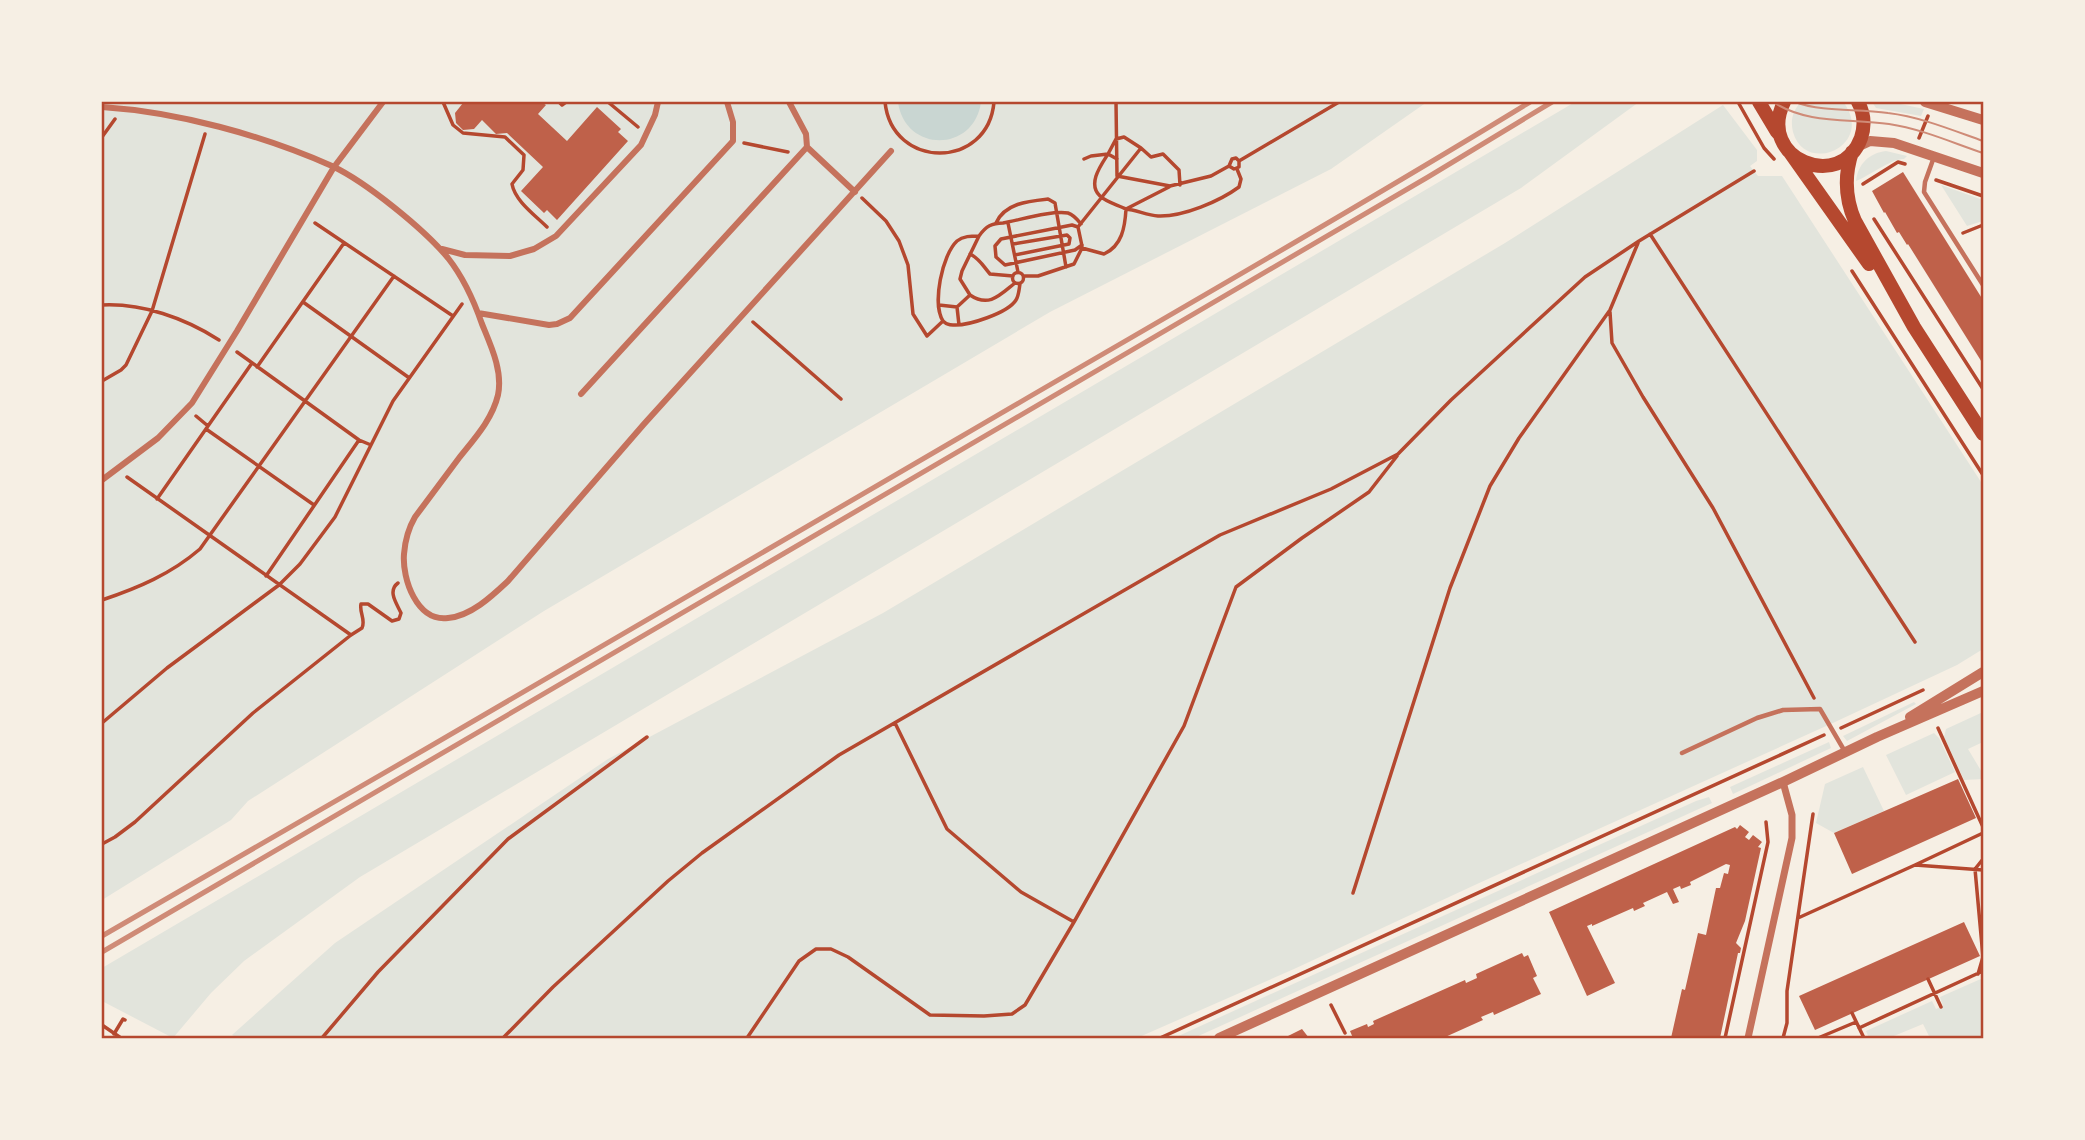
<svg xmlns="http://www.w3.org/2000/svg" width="2085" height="1140" viewBox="0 0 2085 1140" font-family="'Libre Baskerville',serif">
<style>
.green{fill:#e2e4dc}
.water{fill:#c9d6d2}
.building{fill:#bf614a}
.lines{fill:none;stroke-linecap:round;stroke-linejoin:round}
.path{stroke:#b5482f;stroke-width:3.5}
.service{stroke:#c5725c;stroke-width:4.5}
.pedestrian{stroke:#c5725c;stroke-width:6}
.minor{stroke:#c5725c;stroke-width:7}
.tertiary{stroke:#c5725c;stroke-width:10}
.primary{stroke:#b5482f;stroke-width:14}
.tram{stroke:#cf8b77;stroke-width:2}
.rail{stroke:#cf8b77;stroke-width:5}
.neatline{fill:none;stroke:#b5482f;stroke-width:2.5}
</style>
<rect width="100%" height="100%" fill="#f6efe4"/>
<path class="green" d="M 102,102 L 1427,102 L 1331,169 L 1050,312 L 544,611 L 248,801 L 231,820 L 102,900 Z
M 1575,102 L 1639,102 L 1521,188 L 360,877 L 244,961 L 211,993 L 173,1038 L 102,1001 L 102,968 Z
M 1801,102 L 1844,103 C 1875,146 1805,176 1793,132 C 1790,120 1793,110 1801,102 Z
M 1872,102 L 1891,102 L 1924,109 L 1921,116 L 1876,108 Z
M 1723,105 L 1757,150 L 1757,161 L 1750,166 L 1758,176 L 1782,176 L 1983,485 L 1983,649 L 1957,665 L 1835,722 L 1477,884 L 1294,969 L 1137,1038 L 238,1038 L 232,1035 L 335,943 L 608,759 L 883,613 L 1505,243 Z
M 1886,151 L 1907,156 L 1904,159 C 1892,158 1869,176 1856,181 C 1858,164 1869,153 1886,151 Z
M 1941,185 L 1983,200 L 1983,221 L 1967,226 Z
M 1914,702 L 1916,704 L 1847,741 L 1843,736 Z
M 1983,712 L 1983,742 L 1968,749 L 1983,774 L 1983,779 L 1964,780 L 1944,737 L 1946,729 Z
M 1934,733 L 1939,738 L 1955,772 L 1906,795 L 1886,755 Z
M 1829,742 L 1831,748 L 1733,794 L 1730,787 Z
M 1863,767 L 1884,811 L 1834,833 L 1816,823 L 1825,784 Z
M 1709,797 L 1712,803 L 1194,1038 L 1174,1038 L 1696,801 Z
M 1983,978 L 1983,1038 L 1930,1038 L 1923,1024 L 1889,1038 L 1869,1038 L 1866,1031 L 1932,1001 L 1936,1009 L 1943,1006 L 1940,997 Z"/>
<path class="water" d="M 898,102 L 981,102 C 974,153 905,153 898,102 Z"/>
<path class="building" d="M 461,102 L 541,102 L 546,105 L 538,114 L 567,141 L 597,107 L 621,129 L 618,132 L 628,141 L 557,220 L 547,210 L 544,213 L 521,191 L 543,167 L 507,133 L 496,134 L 482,120 L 474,129 L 463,130 L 456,123 L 455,113 L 463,103 Z
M 1903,172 L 1983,300 L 1983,364 L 1908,244 L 1907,245 L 1899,232 L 1897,233 L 1885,212 L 1884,213 L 1872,191 Z
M 1958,779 L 1976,818 L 1852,874 L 1834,833 Z
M 1740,825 L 1749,832 L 1745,837 L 1749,840 L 1753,835 L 1762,842 L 1758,847 L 1761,848 L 1745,921 L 1736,943 L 1741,948 L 1740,953 L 1738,953 L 1720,1038 L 1671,1038 L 1682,989 L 1685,990 L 1698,933 L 1706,935 L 1716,888 L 1720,888 L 1724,873 L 1728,874 L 1730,865 L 1726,864 L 1690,882 L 1691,885 L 1681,889 L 1680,886 L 1673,889 L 1679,902 L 1673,904 L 1667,892 L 1643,903 L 1645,906 L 1634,911 L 1633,908 L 1592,926 L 1592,924 L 1587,926 L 1615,983 L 1587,996 L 1549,912 L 1735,827 L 1737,829 Z
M 1964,922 L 1980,956 L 1815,1030 L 1799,996 Z
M 1522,953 L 1524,957 L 1528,955 L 1537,976 L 1533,978 L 1541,994 L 1494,1015 L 1493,1012 L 1481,1017 L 1483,1020 L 1443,1038 L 1353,1038 L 1350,1031 L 1367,1024 L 1368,1027 L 1374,1024 L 1373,1021 L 1465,980 L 1466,983 L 1477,978 L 1476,974 Z
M 1302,1029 L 1309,1038 L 1284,1038 Z"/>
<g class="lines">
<path class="path" d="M 443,102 L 453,125 L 463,133 L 505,137 L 524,155 L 523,170 L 512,184 C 515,201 535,215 547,227
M 559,102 L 562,105 L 566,102
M 608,102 L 638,127
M 885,102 C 892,170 988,170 994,102
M 1116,102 L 1117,176 L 1170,186 L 1211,176 L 1229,166 L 1234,169 L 1239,167 L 1239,161 L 1339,102
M 1738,102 L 1764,148 L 1774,159
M 102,137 L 115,119
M 1919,138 L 1928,116
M 744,143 L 788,152
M 1084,159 L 1091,156 L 1108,154 L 1116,139 L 1124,137 L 1141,148
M 1117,159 L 1108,154 C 1101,165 1087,184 1100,196 C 1106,202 1118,205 1126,209 L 1169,187
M 1229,166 L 1232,159 L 1236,158 L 1239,161
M 1936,180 L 1983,196
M 1863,184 L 1898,162 L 1905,164
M 862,198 L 886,221 L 899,241 L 908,265 L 913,314 L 927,336 L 943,321 C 932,304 942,255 957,241 C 963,236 971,236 979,236 C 986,226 992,223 1003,223 C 1020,220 1052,210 1068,213 C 1074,215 1077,219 1081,224
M 1874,219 L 1983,389
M 315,223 L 453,316
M 996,223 C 1005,203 1029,201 1048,199 L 1055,203 L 1066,267
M 1008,223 L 1018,272
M 1078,227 L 1072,225 L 1001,239 L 995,246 L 996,257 L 1005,265 L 1075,250 L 1082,245
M 1963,233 L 1983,225
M 1650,234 L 1915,642
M 1013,244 L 1067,235 L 1070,238 L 1069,244 L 1015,255
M 1082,246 L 1078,227 L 1141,148 L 1151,157 L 1163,154 L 1179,170 L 1180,185
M 970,254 C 980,259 983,266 990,274 L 1013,276
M 1852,271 L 1983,475
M1012.5 278a5.5 5.5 0 1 1 11 0a5.5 5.5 0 1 1-11 0Z
M 1024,276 L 1038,276 L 1074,264 L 1082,248 L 1104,254 C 1122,246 1125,227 1126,209 C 1136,210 1147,215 1158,216 C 1183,217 1220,201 1239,187 L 1241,179 L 1237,169
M 970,295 L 960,279 L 962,271 L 979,236
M 303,302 L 408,377
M 102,305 C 142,303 185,318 219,340
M 939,305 L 957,307
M 1610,312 L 1612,343 L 1643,397 L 1713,508 L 1814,698
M 943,321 C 947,324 948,325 953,325 C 968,326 1008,313 1016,300 C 1019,295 1019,289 1020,284
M 753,322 L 841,399
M 959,325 L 957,307 L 970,295 C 989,308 1000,295 1015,283
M 237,352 L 359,440 L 371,445
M 257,367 L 344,243
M 102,381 L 121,370 L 126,365 L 152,311 L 205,134
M 196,416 L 208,426
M 206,429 L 314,505
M 127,477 L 351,635
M 157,499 L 252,363
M 266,576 L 359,440
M 102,600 C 138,588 171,574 200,549 L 394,276
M 102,723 L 167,668 L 279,585 L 300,564 L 335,517 L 393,401 L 462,304
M 895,723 L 947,829 L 1021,892 L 1074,922
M 1841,728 L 1923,690
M 1938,728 L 1983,827
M 102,844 L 115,837 L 135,822 L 253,713 L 351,635 L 362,628 C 366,620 359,612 361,604 L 368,604 L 392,621 L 399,619 L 401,613 C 397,604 387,591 398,583
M 1915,865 L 1983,833
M 1353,893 L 1450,588 L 1490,486 L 1519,438 L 1610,310 L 1638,243
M 1798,918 L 1915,865 L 1983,870
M 1978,974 L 1983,957 L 1975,869 L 1983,859
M 1928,979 L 1941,1007
M 1331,1005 L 1345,1033
M 1852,1013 L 1864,1038
M 102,1025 L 121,1038
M 1859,1028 L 1983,971
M 114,1034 L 123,1019 L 125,1020
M 322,1038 L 378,972 L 508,839 L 647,737
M 503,1038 L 553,987 L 668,881 L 702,853 L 839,755 L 1220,535 L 1331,489 L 1398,454 L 1451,400 L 1585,277 L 1639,241 L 1754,171
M 747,1038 L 799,961 L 816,949 L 831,949 L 848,957 L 930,1015 L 984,1016 L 1012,1014 L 1025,1005 L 1074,922 L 1184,726 L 1236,587 L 1302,538 L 1369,492 L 1397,456
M 1160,1038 L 1824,735
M 1725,1038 L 1768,842 L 1766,822
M 1783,1038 L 1787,1023 L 1787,991 L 1813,814
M 1818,1038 L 1856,1022"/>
<path class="service" d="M 1934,157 L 1925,182 L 1924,192 L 1983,285
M 1682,753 L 1757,718 L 1783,710 L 1820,709 L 1844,750"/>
<path class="pedestrian" d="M 789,102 L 806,134 L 807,147 L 855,192
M 102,107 C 178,112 262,135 332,166 C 366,182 424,229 448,258 C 463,277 474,301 482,324 C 491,346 503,371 498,395 C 492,420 474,439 459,458 C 444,478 429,498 415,517 C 408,529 405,541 404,554 C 402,579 417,622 448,618 C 471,616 492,596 508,581 L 644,424 L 891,151
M 442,249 L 465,255 L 510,256 L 534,249 L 556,236 L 641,145 L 655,115 L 658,102
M 478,313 L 549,325 L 557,324 L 570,318 L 733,141 L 733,122 L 727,102
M 581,394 L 807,147
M 102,480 L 158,438 L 192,403 L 237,331 L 334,167 L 383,102"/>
<path class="minor" d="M 1748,1038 L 1792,838 L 1792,815 L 1783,782"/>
<path class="tertiary" d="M 1925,102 L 1983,120
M 1857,147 L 1870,141 L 1894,143 L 1983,173
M 1910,717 L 1983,672
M 1219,1038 L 1783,782 L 1877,737 L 1983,691"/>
<path class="primary" d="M 1759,102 L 1777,132
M 1784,102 C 1756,159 1841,193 1861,138 C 1865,126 1864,113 1858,102
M 1789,151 L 1869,264
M 1852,152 C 1844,176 1845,198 1855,221 L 1914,327 L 1983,434"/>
<path class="tram" d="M 1773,102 C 1809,125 1849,118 1889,124 C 1922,129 1953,143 1983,153
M 1795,102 C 1825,113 1857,108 1888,113 C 1921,117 1952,130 1983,141"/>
<path class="rail" d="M 102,936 C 388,772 672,605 957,439 C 1148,327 1341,218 1530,102
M 102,952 L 1428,177 L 1552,102"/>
</g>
<rect width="2085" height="1140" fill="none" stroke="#f6efe4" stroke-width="206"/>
<rect x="103" y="103" width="1879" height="934" class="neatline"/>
</svg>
